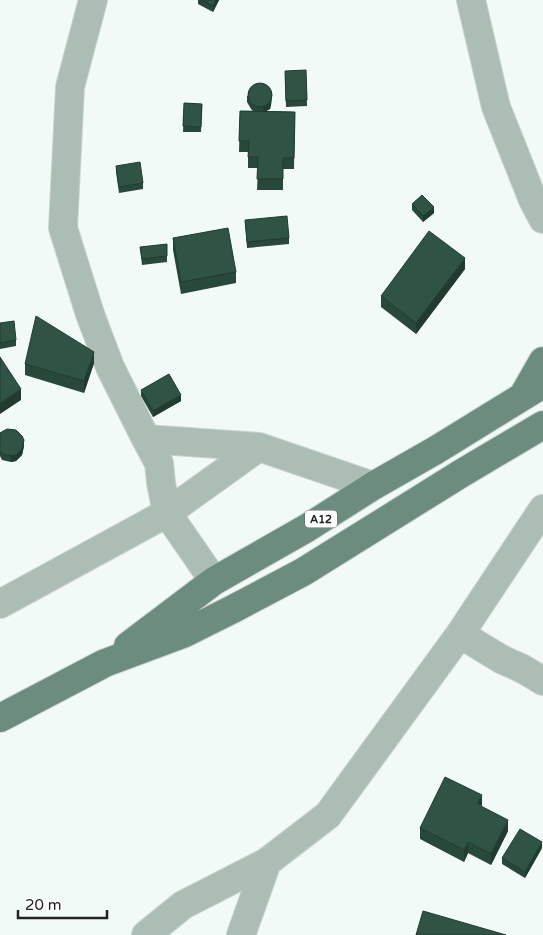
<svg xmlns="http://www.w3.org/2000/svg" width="543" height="935" viewBox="0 0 543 935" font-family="'Varela Round',sans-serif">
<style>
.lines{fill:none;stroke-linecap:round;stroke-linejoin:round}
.minor-casing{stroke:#cbd3d0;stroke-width:30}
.major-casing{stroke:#cbd3d0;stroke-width:30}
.minor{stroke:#acbdb6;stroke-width:28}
.major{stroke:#6b8c7f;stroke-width:28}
.wall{fill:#28483c}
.shaded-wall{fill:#213b31}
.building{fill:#2f5446;stroke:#213b31}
.labels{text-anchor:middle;stroke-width:5;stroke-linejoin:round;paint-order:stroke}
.shield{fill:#fff;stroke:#636564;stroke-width:1}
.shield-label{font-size:11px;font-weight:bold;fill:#202322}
</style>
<rect width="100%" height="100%" fill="#f1faf6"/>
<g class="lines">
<g class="minor-casing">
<path id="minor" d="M 93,0 L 70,87 L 63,228 L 90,314 L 110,367 L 146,439 L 159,463 L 161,483 L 167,513 L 214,581
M 471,0 L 496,107 L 533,200 L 543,219
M 146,439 L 259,447
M 0,604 L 167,513 L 259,447 L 373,486
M 460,634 L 501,659 L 523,669 L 543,681
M 146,935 L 183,905 L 267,862 L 328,815 L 460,634 L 543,509
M 241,935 L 267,862"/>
</g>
<g class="major-casing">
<path id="major" d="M 523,396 L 543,361
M 128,646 L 214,581 L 307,528 L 373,486 L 436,450 L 543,384
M 0,718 L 105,663 L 183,634 L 233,609 L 303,572 L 462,473 L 543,425"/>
</g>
<use href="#minor" class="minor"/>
<use href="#major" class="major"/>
</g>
<path class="wall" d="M 198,0 L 219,0 L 213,12 L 198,4 Z
M 306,70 L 307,106 L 286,107 L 285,77 Z
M 247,96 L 272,97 L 271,105 L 270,109 L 265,111 L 295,112 L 294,169 L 283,169 L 283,190 L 257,190 L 258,168 L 248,168 L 248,152 L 239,152 L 240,111 L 253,111 L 251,109 L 247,102 Z
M 184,103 L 202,104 L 201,132 L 183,132 Z
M 116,166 L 143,183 L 143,189 L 119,193 L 116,172 Z
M 412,204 L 434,213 L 423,222 L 412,210 Z
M 245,220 L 289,238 L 289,244 L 247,248 Z
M 173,238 L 236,272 L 236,283 L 181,294 L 173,250 Z
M 140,247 L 167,256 L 167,262 L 142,265 Z
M 465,269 L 416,334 L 381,307 L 381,296 Z
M 0,323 L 16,340 L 16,346 L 0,349 Z
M 94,363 L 84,393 L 25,375 L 25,364 Z
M 141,390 L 181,401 L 153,417 L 141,396 Z
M 0,433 L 24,446 L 22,455 L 16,461 L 11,462 L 2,460 L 0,456 Z
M 482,807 L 508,831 L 491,865 L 468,853 L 464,862 L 420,839 L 420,828 Z
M 542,848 L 525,878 L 502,864 L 502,858 Z"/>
<path class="shaded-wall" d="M 216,0 L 219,0 L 213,12 L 213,6 Z
M 272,91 L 271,105 L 270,109 L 263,113 L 263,107 Z
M 434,207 L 434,213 L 423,222 L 423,216 Z
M 465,258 L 465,269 L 416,334 L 416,323 Z
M 94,352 L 94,363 L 84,393 L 84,381 Z
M 21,389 L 21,400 L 0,414 L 0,403 Z
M 181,395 L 181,401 L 153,417 L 153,411 Z
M 24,440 L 24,446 L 22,455 L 16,461 L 11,462 L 11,456 Z
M 482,795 L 482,806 L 477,804 Z
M 508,820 L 508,831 L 491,865 L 491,854 Z
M 468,842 L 468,853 L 464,862 L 464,850 Z
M 542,842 L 542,848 L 525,878 L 525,872 Z"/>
<path class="building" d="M 202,0 L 216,0 L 213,6 Z
M 306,70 L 307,100 L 286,101 L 285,71 Z
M248 95a12 12 0 1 1 24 0a12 12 0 1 1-24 0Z
M 184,103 L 202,104 L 201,127 L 183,126 Z
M 240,111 L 295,112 L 294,158 L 283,158 L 283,179 L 257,179 L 258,157 L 248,157 L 249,141 L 239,141 Z
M 140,162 L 143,183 L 119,187 L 116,166 Z
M 422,195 L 434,207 L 423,216 L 412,204 Z
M 287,216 L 289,238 L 247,242 L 245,220 Z
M 228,228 L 236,272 L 181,282 L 173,238 Z
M 429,231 L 465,258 L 416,323 L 381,296 Z
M 167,244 L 167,256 L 142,259 L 140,247 Z
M 36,316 L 94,352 L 84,381 L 25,364 Z
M 14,321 L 16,340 L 0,343 L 0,323 Z
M 0,357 L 21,389 L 0,403 Z
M 169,374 L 181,395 L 153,411 L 141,390 Z
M 7,429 L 16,430 L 22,436 L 24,440 L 22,449 L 16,455 L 11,456 L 2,454 L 0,451 L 0,433 Z
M 445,777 L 482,795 L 477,804 L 508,820 L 491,854 L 468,842 L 464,850 L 420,828 Z
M 520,829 L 542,842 L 525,872 L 502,858 Z
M 423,911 L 506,935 L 416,935 Z"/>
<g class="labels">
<rect class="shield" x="305" y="510.5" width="32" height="17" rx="4"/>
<g class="shield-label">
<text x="321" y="523">A12</text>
</g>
</g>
<path d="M18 910v8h89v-8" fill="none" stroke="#202322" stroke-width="2.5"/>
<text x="25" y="910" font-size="15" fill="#202322" stroke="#ffffff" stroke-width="4" paint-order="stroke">20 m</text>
</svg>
